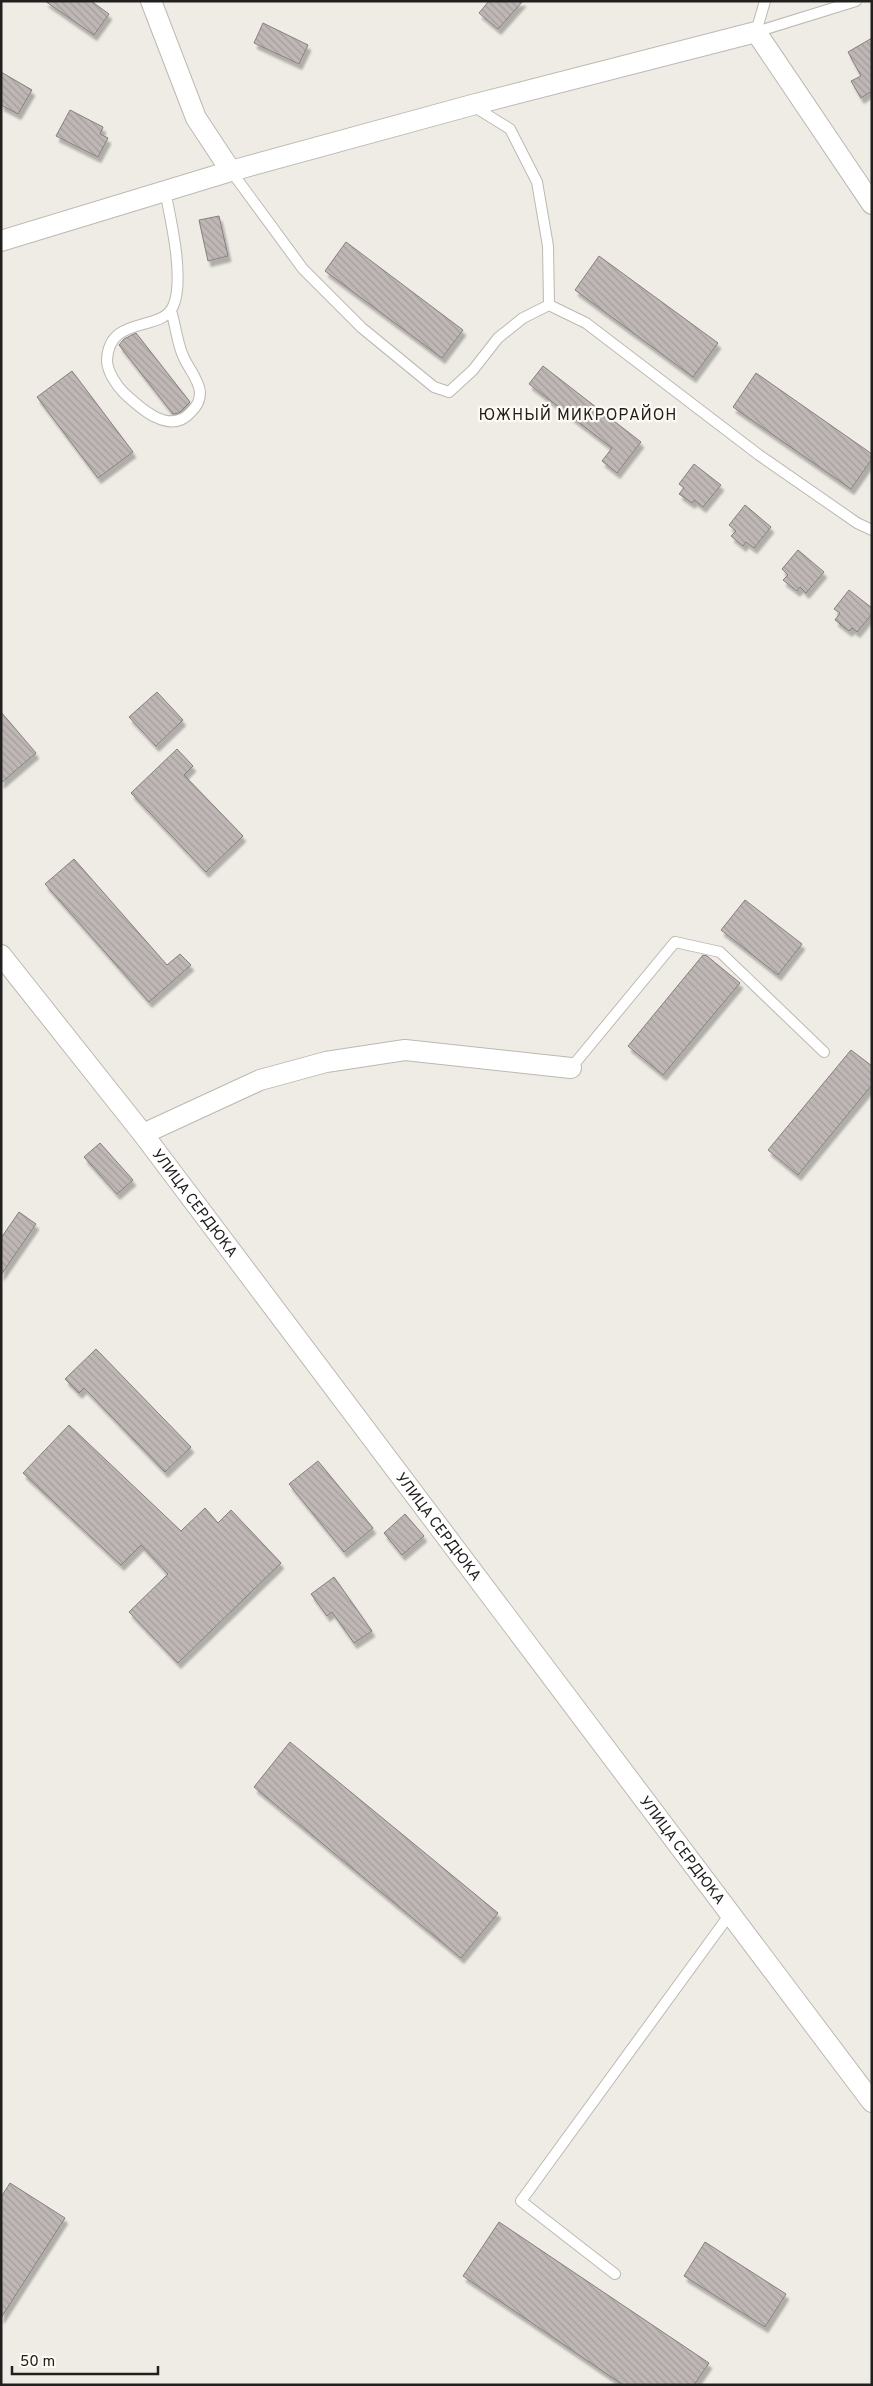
<svg xmlns="http://www.w3.org/2000/svg" width="873" height="2386" viewBox="0 0 873 2386" font-family="Overpass,sans-serif">
<style>
.building{fill:url(#building-back-hatch);stroke:#867f7e;filter:url(#shadow)}
.lines{fill:none;stroke-linecap:round;stroke-linejoin:round}
.lane-casing{stroke:#bcb9b2;stroke-width:12}
.street-casing{stroke:#bcb9b2;stroke-width:22}
.lane{stroke:#fff;stroke-width:10}
.street{stroke:#fff;stroke-width:20}
.labels{text-anchor:middle;stroke-width:4.5;stroke-linejoin:round;paint-order:stroke}
.street-label{font-size:15px;fill:#21201e;stroke:#fdf9f3}
.neighbourhood-label{font-size:16px;letter-spacing:1px;fill:#21201e;stroke:#fdf9f3}
</style>
<defs>
<pattern id="building-back-hatch" width="6" height="6" patternUnits="userSpaceOnUse" patternTransform="scale(1.25)"><rect width="6" height="6" fill="#bfb7b6"/><path d="M-1 5l2 2M0 0l6 6M5-1l2 2" fill="none" stroke="#a49d9c"/></pattern>
<filter id="shadow"><feDropShadow dx="3" dy="5.5" stdDeviation="1" flood-color="#0004"/></filter>
</defs>
<rect width="100%" height="100%" fill="#efece5"/>
<path class="building" d="M 45,1 L 91,1 L 109,14 L 94,35 Z
M 489,1 L 523,1 L 498,29 L 479,13 Z
M 263,23 L 308,45 L 299,64 L 254,43 Z
M 872,38 L 872,95 L 870,92 L 861,98 L 851,81 L 861,76 L 848,52 Z
M 1,72 L 32,90 L 18,114 L 1,105 Z
M 70,110 L 103,127 L 100,134 L 108,138 L 98,157 L 56,136 Z
M 219,216 L 228,256 L 208,261 L 199,220 Z
M 346,242 L 463,330 L 442,358 L 325,271 Z
M 599,256 L 718,343 L 693,377 L 575,290 Z
M 136,333 L 190,402 L 179,413 L 173,414 L 119,345 L 124,339 Z
M 543,366 L 641,442 L 617,473 L 602,461 L 612,448 L 529,384 Z
M 72,371 L 133,452 L 98,478 L 37,397 Z
M 756,373 L 872,454 L 872,459 L 851,489 L 733,407 Z
M 694,464 L 721,485 L 703,507 L 694,500 L 692,503 L 679,494 L 684,488 L 679,484 Z
M 745,505 L 771,527 L 754,548 L 746,542 L 743,546 L 731,536 L 736,531 L 729,525 Z
M 798,550 L 824,572 L 806,593 L 800,587 L 797,591 L 783,580 L 788,575 L 782,569 Z
M 849,590 L 872,608 L 872,614 L 857,632 L 852,628 L 849,631 L 835,620 L 840,613 L 834,609 Z
M 157,692 L 183,720 L 156,746 L 129,717 Z
M 1,712 L 36,753 L 1,783 Z
M 177,749 L 193,766 L 184,775 L 243,836 L 206,872 L 131,793 Z
M 74,859 L 167,965 L 180,954 L 191,965 L 149,1002 L 45,884 Z
M 745,900 L 802,944 L 778,975 L 721,930 Z
M 703,955 L 707,956 L 740,983 L 663,1075 L 628,1046 Z
M 851,1050 L 872,1066 L 872,1085 L 798,1175 L 768,1150 Z
M 100,1143 L 133,1180 L 117,1194 L 84,1157 Z
M 19,1212 L 36,1224 L 1,1275 L 1,1238 Z
M 96,1349 L 191,1447 L 165,1472 L 84,1388 L 79,1393 L 65,1379 Z
M 69,1425 L 181,1531 L 205,1508 L 218,1523 L 231,1510 L 281,1563 L 178,1663 L 129,1612 L 168,1574 L 141,1545 L 121,1565 L 23,1473 Z
M 318,1461 L 373,1528 L 344,1552 L 289,1484 Z
M 405,1514 L 424,1536 L 402,1555 L 384,1533 Z
M 334,1577 L 372,1631 L 354,1643 L 332,1612 L 327,1616 L 311,1594 Z
M 290,1742 L 498,1913 L 461,1958 L 254,1787 Z
M 10,2183 L 65,2218 L 1,2318 L 1,2197 Z
M 499,2222 L 709,2363 L 694,2385 L 623,2385 L 463,2276 Z
M 705,2242 L 786,2294 L 765,2327 L 684,2276 Z"/>
<g class="lines">
<g class="lane-casing">
<path id="lane" d="M 765,1 L 756,32 L 856,1
M 473,106 L 510,129 L 537,182 L 548,246 L 549,305 L 586,323 L 759,455 L 857,523 L 872,530
M 231,171 L 303,269 L 362,328 L 434,387 L 449,392 L 473,370 L 498,338 L 523,318 L 549,305
M 165,191 C 171,220 184,277 174,304 C 164,334 109,313 107,360 C 107,371 116,385 124,393 C 140,408 170,436 191,412 C 197,406 200,401 200,392 C 199,380 189,369 184,358 C 177,344 176,326 171,311
M 571,1068 L 675,942 L 720,952 L 824,1052
M 615,2274 L 521,2201 L 730,1914"/>
</g>
<g class="street-casing">
<g id="street">
<path d="M 151,1 L 196,118 L 231,171"/>
<path d="M 1,241 L 231,171 L 472,105 L 756,32 L 872,204"/>
<path id="s1" d="M 1,955 L 143,1134 L 872,2102"/>
<path d="M 143,1134 L 260,1080 L 326,1062 L 405,1050 L 571,1068"/>
</g>
</g>
<use href="#lane" class="lane"/>
<use href="#street" class="street"/>
</g>
<g class="labels">
<g class="street-label">
<text dy="5" stroke="none"><textPath href="#s1" startOffset="315">УЛИЦА СЕРДЮКА</textPath></text>
<text dy="5" stroke="none"><textPath href="#s1" startOffset="720">УЛИЦА СЕРДЮКА</textPath></text>
<text dy="5" stroke="none"><textPath href="#s1" startOffset="1125">УЛИЦА СЕРДЮКА</textPath></text>
</g>
<g class="neighbourhood-label">
<text x="578" y="420">ЮЖНЫЙ МИКРОРАЙОН</text>
</g>
</g>
<rect width="873" height="2386" fill="none" stroke="#21201e" stroke-width="5"/>
<path d="M12 2366v8h146v-8" fill="none" stroke="#21201e" stroke-width="2.5"/>
<text x="20" y="2366" font-size="15" fill="#21201e" stroke="#fdf9f3" stroke-width="4" paint-order="stroke">50 m</text>
</svg>
